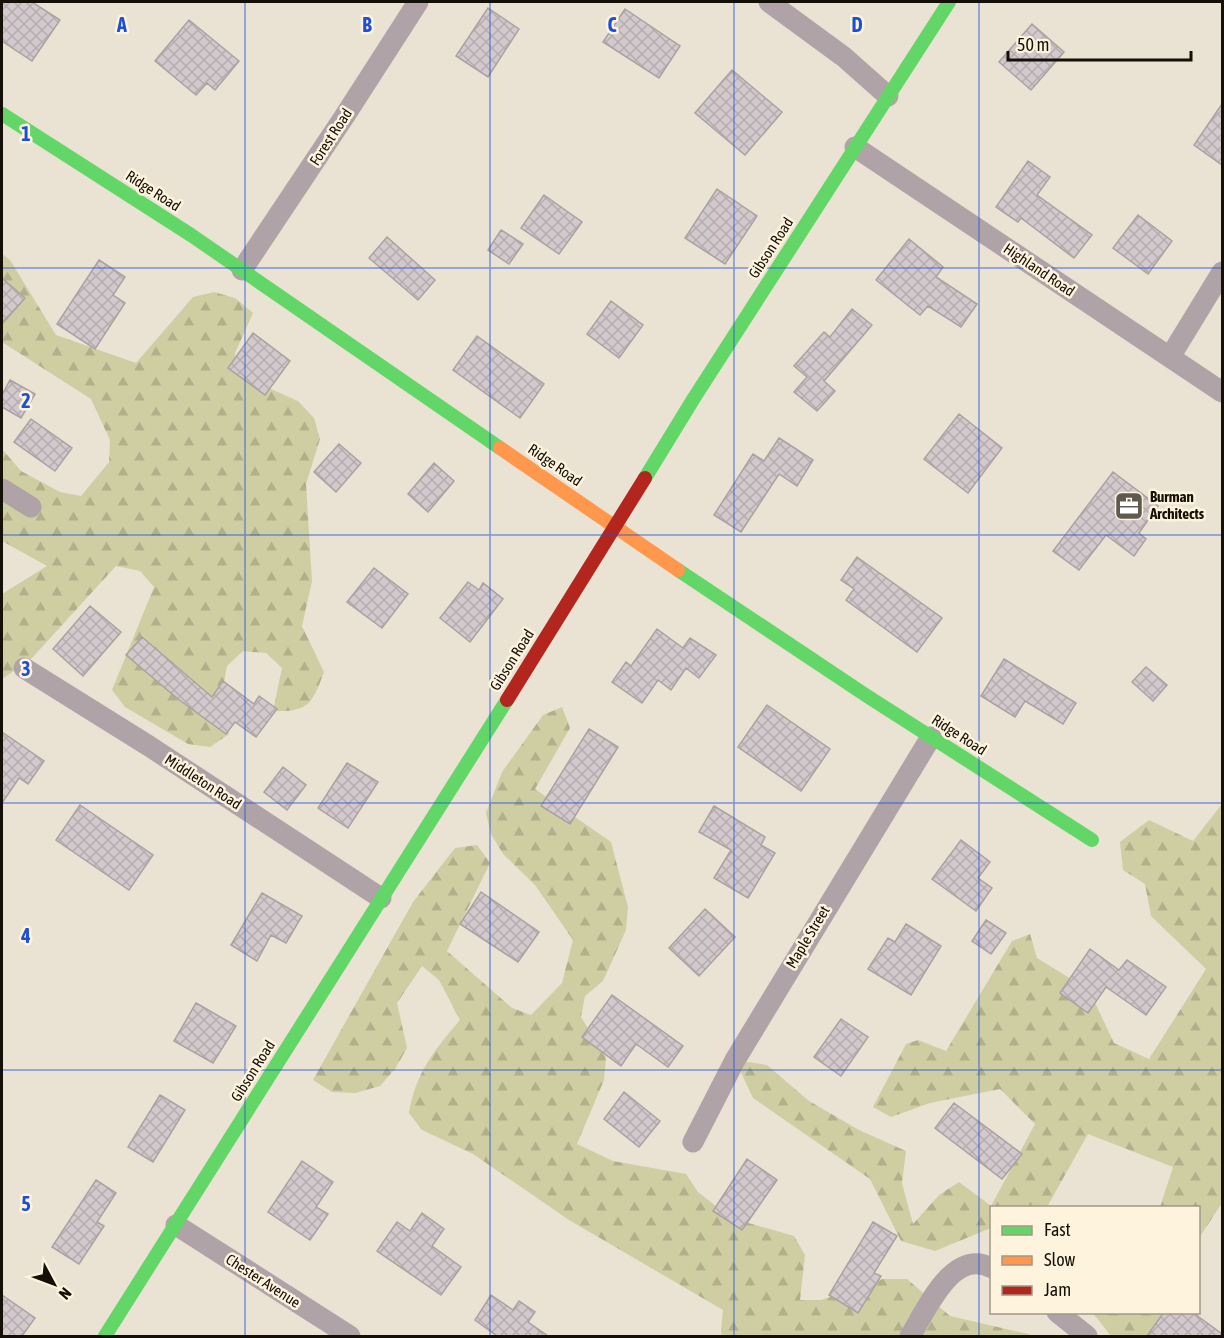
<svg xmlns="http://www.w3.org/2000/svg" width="1224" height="1338" viewBox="0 0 1224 1338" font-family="'Asap Condensed',sans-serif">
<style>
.forest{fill:url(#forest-firs)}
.building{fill:url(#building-cross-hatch);stroke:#a9a2a0;stroke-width:1.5}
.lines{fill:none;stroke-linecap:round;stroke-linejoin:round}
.street{stroke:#b0a3a7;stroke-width:21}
.fast{stroke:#63d668;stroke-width:14}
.slow{stroke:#ff974d;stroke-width:14}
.jam{stroke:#b3261e;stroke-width:14}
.grid{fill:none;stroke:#1d4ed8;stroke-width:1.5;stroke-opacity:0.55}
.labels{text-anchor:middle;stroke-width:5;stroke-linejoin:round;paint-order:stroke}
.street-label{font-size:15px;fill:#151007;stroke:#fef3dd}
.poi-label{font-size:15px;font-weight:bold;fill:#151007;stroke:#fef3dd;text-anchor:start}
.grid-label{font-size:20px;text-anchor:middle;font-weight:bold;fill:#1d4ed8;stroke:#fef3dd;stroke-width:5;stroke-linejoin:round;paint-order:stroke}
</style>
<defs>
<pattern id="forest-firs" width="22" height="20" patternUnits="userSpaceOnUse" patternTransform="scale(1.5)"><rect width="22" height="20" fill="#cfcea3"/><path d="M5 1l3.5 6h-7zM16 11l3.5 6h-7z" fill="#b1b08b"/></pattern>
<pattern id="building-cross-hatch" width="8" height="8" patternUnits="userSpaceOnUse" patternTransform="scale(1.5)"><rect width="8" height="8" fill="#d3c9cd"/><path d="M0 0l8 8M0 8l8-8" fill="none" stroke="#b4acaf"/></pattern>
</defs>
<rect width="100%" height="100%" fill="#eae2d3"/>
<path class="forest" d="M 2,254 L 10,260 L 56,335 L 136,363 L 193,297 L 214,292 L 235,298 L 253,313 L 235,353 L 239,375 L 298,401 L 314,418 L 320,439 L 306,484 L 312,581 L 302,626 L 324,672 C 312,705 308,712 273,711 L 282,668 L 266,653 L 243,651 L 227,666 L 223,688 L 229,734 L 210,747 L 188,744 L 125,707 L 112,690 L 154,587 L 140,571 L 116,566 L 31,659 L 2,679 L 2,594 L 47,566 L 2,541 L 2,449 L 21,471 L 60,492 L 81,496 L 109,462 L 110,440 L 91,399 L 2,342 Z
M 562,707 L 570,728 L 535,789 L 611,842 L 628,907 L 626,930 L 603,981 L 585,996 L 581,1017 L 606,1057 L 604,1080 L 577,1144 L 613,1161 L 686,1174 L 698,1192 L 731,1218 L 794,1236 L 805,1255 L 800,1300 L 821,1300 L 883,1279 L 907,1279 L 950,1316 L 1036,1336 L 722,1336 L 721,1331 L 723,1310 L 569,1220 L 473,1154 L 422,1130 L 409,1113 C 415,1074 435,1049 460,1020 L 439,980 L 422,966 L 397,1003 L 407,1048 L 395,1069 L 380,1086 L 355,1093 L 332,1092 L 313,1080 L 413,902 L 455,848 L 477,845 L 490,863 L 447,951 L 512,1008 L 531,1015 L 562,983 L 573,940 L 535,885 L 503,854 L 491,834 L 486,813 L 502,772 L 543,715 Z
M 1222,804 L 1222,1203 L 1199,1238 L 1198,1208 L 1160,1207 L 1173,1167 L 1088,1134 L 1047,1207 L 992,1208 L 991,1228 L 935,1251 L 901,1241 L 870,1179 L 753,1098 L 735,1060 L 767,1065 L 809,1101 L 859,1130 L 906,1151 L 902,1183 L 913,1224 L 939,1195 L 959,1182 L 991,1206 L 1035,1124 L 1000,1089 L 930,1103 L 891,1117 L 873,1107 L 906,1044 L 918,1040 L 946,1051 L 1012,941 L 1030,934 L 1037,958 L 1089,990 L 1114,1043 L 1149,1059 L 1206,969 L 1151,916 L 1145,884 L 1123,870 L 1120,842 L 1149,820 L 1193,841 Z
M 1092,1312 L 1166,1313 L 1155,1336 L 1111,1336 Z"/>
<path class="building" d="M 2,2 L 32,2 L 60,20 L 32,61 L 2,41 Z
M 488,8 L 519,29 L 488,77 L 456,56 Z
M 625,9 L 680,46 L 659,78 L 603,42 Z
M 189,20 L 239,61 L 215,90 L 207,83 L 196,95 L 155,61 Z
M 1032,24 L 1064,52 L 1031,90 L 999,62 Z
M 732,70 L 782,112 L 745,155 L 695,113 Z
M 1222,104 L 1222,165 L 1194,145 Z
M 1028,161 L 1050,177 L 1037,195 L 1092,235 L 1074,258 L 1021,218 L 1018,222 L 996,207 Z
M 717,189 L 757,216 L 725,264 L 685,238 Z
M 544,195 L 582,222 L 559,254 L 521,228 Z
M 1138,215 L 1172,241 L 1148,274 L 1113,248 Z
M 501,230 L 523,244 L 509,264 L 488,250 Z
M 387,237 L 435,280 L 418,300 L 369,258 Z
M 909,239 L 943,267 L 936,277 L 977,304 L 961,327 L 928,306 L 920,315 L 876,280 Z
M 99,260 L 125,277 L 113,295 L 125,303 L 95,349 L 57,324 Z
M 2,278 L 25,298 L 2,324 Z
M 611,301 L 643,325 L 619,358 L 587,334 Z
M 852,309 L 872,325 L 824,381 L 835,391 L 817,411 L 794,392 L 807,377 L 794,366 L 824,332 L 830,337 Z
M 253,333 L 290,361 L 265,395 L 228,368 Z
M 477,336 L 544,384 L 520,418 L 453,370 Z
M 10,380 L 35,394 L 21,418 L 2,407 L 2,395 Z
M 959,414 L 1002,448 L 968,493 L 924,459 Z
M 31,419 L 72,448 L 55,471 L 14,442 Z
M 779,438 L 813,460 L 797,486 L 779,474 L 741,532 L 714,515 L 753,454 L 764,461 Z
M 339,444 L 361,463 L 336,492 L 314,472 Z
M 434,463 L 454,481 L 428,512 L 408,494 Z
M 1113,472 L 1158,506 L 1139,533 L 1146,539 L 1134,556 L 1106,535 L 1079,570 L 1053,551 Z
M 857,557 L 942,618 L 917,652 L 846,600 L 854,589 L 841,580 Z
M 374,568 L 408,594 L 382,628 L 347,602 Z
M 468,582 L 479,590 L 483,583 L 503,599 L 470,642 L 440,618 Z
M 90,606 L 121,632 L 83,676 L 53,649 Z
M 657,629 L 683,648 L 690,638 L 716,655 L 699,678 L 686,668 L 671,690 L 658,680 L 642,703 L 612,682 L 626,662 L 631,666 Z
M 142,637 L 212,697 L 223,681 L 254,704 L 259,696 L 277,709 L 256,737 L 235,722 L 226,734 L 178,699 L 126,655 Z
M 1004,659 L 1076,703 L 1063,724 L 1025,701 L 1015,717 L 981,696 Z
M 1146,667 L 1167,685 L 1153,701 L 1132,682 Z
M 767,705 L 830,749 L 801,791 L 738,747 Z
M 589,729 L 618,747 L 570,824 L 541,806 Z
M 2,732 L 44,761 L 28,784 L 19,778 L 2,803 Z
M 347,763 L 378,782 L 348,828 L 318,808 Z
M 283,767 L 306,785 L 287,810 L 264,792 Z
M 80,805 L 153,855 L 129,890 L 56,840 Z
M 714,806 L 765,837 L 761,845 L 775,853 L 748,898 L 714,878 L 731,850 L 699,832 Z
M 961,840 L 990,862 L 978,878 L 992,888 L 976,911 L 932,879 Z
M 481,892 L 539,932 L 518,962 L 460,924 Z
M 262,893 L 302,916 L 286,943 L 271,935 L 257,961 L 231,945 Z
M 705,909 L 735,937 L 699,976 L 669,948 Z
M 986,920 L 1006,933 L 991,954 L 972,941 Z
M 906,924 L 941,946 L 911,995 L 868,969 L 888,938 L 895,942 Z
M 1090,949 L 1119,970 L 1127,960 L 1166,987 L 1146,1015 L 1106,987 L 1088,1013 L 1060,993 Z
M 612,995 L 683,1046 L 668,1067 L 636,1044 L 621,1066 L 582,1037 Z
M 196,1003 L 236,1026 L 213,1063 L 174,1041 Z
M 841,1019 L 868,1037 L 841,1076 L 814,1057 Z
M 624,1092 L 660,1121 L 639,1147 L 604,1119 Z
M 160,1095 L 185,1110 L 153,1162 L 128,1147 Z
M 954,1103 L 1022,1154 L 1002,1179 L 935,1128 Z
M 747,1159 L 777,1180 L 742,1230 L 713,1211 Z
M 302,1161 L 333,1182 L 316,1207 L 328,1214 L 310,1240 L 268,1212 Z
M 96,1180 L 116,1193 L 97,1222 L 104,1226 L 79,1264 L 52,1247 Z
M 422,1213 L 444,1229 L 432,1246 L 461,1267 L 441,1295 L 377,1251 L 397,1222 L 410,1231 Z
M 873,1222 L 897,1236 L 874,1273 L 881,1276 L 858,1313 L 829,1295 Z
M 2,1295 L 35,1318 L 22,1336 L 2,1336 Z
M 491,1295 L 513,1310 L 519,1301 L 535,1312 L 528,1322 L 548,1336 L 497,1336 L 475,1320 Z
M 1164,1312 L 1192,1312 L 1222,1334 L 1222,1336 L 1147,1336 Z"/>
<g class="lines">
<path class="street" d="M 769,2 L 844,57 L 888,96
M 855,147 L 1222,392
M 242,270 L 346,114 L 418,2
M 1170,357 L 1222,272
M 2,489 L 31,507
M 24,668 L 149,746 L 381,898
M 693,1142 L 735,1060 L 931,737
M 176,1225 L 350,1336
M 1057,1312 L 1087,1336
M 910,1336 C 927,1310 952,1247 992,1268"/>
<path class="fast" d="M 2,114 L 191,235 L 500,448
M 645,478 L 694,398 L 949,2
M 678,570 L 867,696 L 1092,840
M 105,1336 L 507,700"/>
<path class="slow" d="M 500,448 L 678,570"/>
<path class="jam" d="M 507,700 L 645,478"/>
</g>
<path class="grid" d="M 245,2 L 245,1336M 490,2 L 490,1336M 734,2 L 734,1336M 979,2 L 979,1336M 2,268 L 1222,268M 2,535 L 1222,535M 2,803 L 1222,803M 2,1070 L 1222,1070"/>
<defs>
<g id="office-square" transform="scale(1.5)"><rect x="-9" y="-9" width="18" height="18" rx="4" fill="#605a4e" stroke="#fef3dd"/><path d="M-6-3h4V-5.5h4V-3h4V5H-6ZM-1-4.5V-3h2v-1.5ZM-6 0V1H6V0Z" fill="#fff"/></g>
</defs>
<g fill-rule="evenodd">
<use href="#office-square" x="1129" y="506"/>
</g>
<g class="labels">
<g class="street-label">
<text transform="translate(331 137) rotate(-57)" y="5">Forest Road</text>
<text transform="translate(153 191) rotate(33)" y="5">Ridge Road</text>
<text transform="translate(771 248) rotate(-57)" y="5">Gibson Road</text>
<text transform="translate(1039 270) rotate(34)" y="5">Highland Road</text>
<text transform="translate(555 465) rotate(35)" y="5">Ridge Road</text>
<text transform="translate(512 660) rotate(-58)" y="5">Gibson Road</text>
<text transform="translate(959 735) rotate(33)" y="5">Ridge Road</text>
<text transform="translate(203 782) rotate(33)" y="5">Middleton Road</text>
<text transform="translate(808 937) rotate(-59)" y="5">Maple Street</text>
<text transform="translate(253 1071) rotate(-58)" y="5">Gibson Road</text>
<text transform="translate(263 1281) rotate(33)" y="5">Chester Avenue</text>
</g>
<g class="poi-label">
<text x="1150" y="502">Burman<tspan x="1150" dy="17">Architects</tspan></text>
</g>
</g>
<g class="grid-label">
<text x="122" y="32">A</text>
<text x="367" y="32">B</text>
<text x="612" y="32">C</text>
<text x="857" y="32">D</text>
<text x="26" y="141">1</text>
<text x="26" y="408">2</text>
<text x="26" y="676">3</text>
<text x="26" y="943">4</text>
<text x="26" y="1211">5</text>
</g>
<rect width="1224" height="1338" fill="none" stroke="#151007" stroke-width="6"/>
<rect x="990" y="1206" width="210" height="108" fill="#fef3dd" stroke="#a19887" stroke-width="1.5"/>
<rect x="1002" y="1226" width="30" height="9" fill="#63d668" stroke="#a19887" stroke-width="1.5"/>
<text x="1044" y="1236" font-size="18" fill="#151007">Fast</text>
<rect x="1002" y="1256" width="30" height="9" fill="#ff974d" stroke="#a19887" stroke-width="1.5"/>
<text x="1044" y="1266" font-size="18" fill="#151007">Slow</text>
<rect x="1002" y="1286" width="30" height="9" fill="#b3261e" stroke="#a19887" stroke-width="1.5"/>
<text x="1044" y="1296" font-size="18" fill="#151007">Jam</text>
<g transform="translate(54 1284) rotate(131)" stroke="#fef3dd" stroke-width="4.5" paint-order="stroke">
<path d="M0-4.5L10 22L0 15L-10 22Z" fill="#151007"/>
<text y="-9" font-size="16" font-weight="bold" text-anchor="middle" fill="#151007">N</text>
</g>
<path d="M1008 51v9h183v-9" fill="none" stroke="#151007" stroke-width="3"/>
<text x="1017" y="51" font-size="18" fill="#151007" stroke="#fef3dd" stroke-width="4.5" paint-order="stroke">50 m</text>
</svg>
